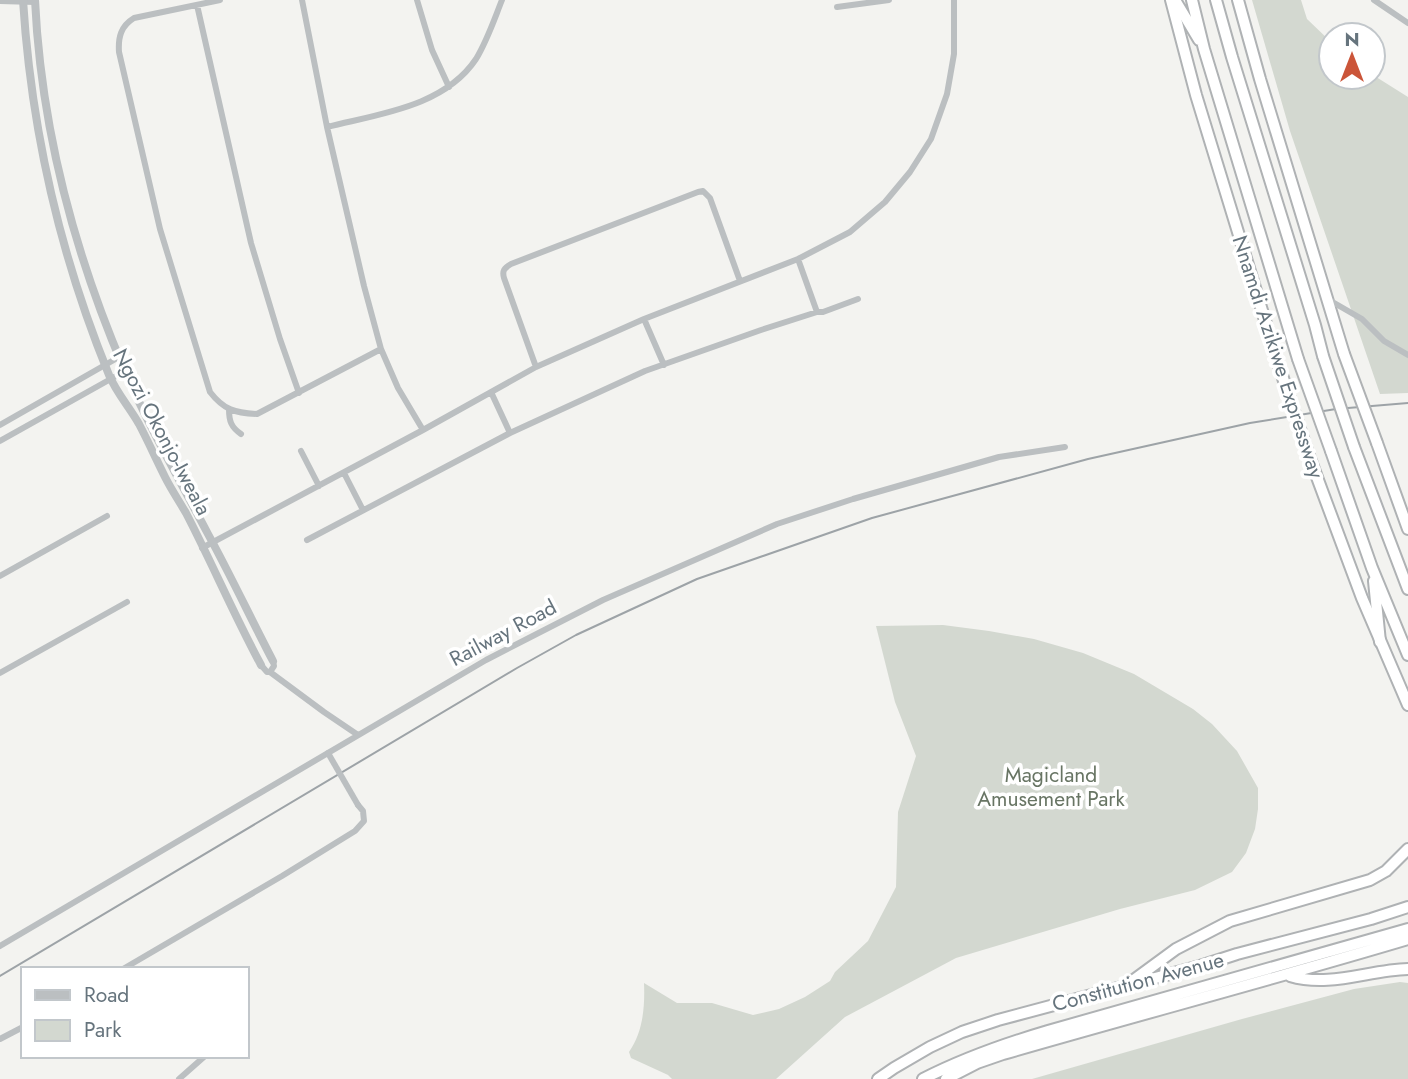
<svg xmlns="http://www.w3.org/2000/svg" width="1408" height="1079" viewBox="0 0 1408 1079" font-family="Jost,sans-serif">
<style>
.green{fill:#d3d8d0}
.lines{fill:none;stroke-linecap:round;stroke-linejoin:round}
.trunk-casing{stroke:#afb2b4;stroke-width:14}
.motorway-casing{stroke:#afb2b4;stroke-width:14}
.minor{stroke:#bbbfc1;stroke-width:6}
.tertiary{stroke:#bbbfc1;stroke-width:8}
.trunk{stroke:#fff;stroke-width:10}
.motorway{stroke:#fff;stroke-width:10}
.tram{stroke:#9da3a7;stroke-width:2}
.trunk-bridge-casing{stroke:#afb2b4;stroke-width:14;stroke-linecap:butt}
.motorway-bridge-casing{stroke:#afb2b4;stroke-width:14;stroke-linecap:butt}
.minor-bridge{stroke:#bbbfc1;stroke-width:6}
.trunk-bridge{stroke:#fff;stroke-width:10}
.motorway-bridge{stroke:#fff;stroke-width:10}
.labels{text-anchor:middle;stroke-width:7;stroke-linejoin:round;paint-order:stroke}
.street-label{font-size:21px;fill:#66747d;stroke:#fff}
.park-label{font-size:21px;fill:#687564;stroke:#fff}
</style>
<rect width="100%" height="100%" fill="#f3f3f0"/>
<path class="green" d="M 1252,0 L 1301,0 L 1307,19 L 1331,42 L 1331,77 L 1373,77 L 1373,75 L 1408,97 L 1408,393 L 1380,394 L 1290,131 Z
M 943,625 L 989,631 L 1034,639 L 1083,653 L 1134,674 L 1193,709 L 1212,724 L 1237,751 L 1258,788 L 1258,809 L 1255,829 L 1246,853 L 1232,872 L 1195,890 L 1120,909 L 956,958 L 845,1017 L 776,1079 L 672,1079 L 668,1075 L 631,1058 L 629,1052 C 643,1032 645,1007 644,983 L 677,1003 L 712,1003 L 753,1015 L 779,1009 L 805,997 L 830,981 L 835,972 L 868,941 L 896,887 L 898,812 L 916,756 L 895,702 L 876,626 Z
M 1400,982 L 1408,983 L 1408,1079 L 1032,1079 L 1242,1019 L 1354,989 Z"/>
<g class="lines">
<g class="trunk-casing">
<path id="trunk" d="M 1171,0 L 1196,95 L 1279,366
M 1238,0 L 1260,79 L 1344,354
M 1377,443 L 1408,529
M 1308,453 L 1362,598 L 1408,705"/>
</g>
<g class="motorway-casing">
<path id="motorway" d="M 1175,0 L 1199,40
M 1192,0 L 1204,49 L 1298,359
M 1216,0 L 1232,57 L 1315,325 L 1323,356
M 1354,447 L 1408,589
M 1331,451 L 1372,568 L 1408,655
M 1374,581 L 1380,642
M 1290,976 C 1330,988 1368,970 1408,969
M 1131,982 L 1176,949 L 1230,921 L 1370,880 L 1386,871 L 1408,849
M 878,1079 L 894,1068 L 930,1047 L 962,1032 L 998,1020 L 1200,966 L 1237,954 L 1371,919 L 1408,907
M 923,1079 C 964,1058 1004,1044 1048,1031 L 1408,929
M 946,1079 L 977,1063 L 1003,1054 C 1138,1015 1274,979 1408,939"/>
</g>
<path class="minor" d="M 220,0 L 134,18 C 121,26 118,37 119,52 L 160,229 L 210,392 C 224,410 235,413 257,414 L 381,349
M 302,0 L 327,127 L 364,286 L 381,349 L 398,388 L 423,430
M 417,0 L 432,50 L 449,87
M 1374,0 L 1408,23
M 0,1 L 35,2
M 197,5 L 251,243 L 280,339 L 299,393
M 837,7 L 889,0
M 327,127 C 378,114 444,107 476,59 C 487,41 494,20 502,0
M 798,259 L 817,312
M 1329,300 L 1362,319 L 1384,341 L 1408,355
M 644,319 L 664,365
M 536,367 L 504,278 C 502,271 504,268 511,264 L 698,192 L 703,191 L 710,198 L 740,281
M 491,392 L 510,433
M 229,409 C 229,421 231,427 241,434
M 0,425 L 119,357
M 0,441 L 125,371
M 301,451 L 319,486
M 344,473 L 363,510
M 307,540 L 510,433 L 645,371 L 761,330 L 817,312 L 823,312 L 858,299
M 202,548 L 423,430 L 536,367 L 644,319 L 798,259 L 850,232 L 885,202 L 910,172 L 931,139 L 947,94 L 954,54 L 954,0
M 0,576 L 107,516
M 261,665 L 267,672 L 270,672 L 274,666 L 273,661
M 270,672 L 324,712 L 358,735
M 0,673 L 127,602
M 0,946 L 486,660 L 603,600 L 777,524 L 853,499 L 999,457 L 1065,447
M 123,969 L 282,876 L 355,831 L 364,821 L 363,811 L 358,805
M 0,1039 L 23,1027
M 179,1079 L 205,1056"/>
<path class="tertiary" d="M 23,0 C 31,128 60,255 109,375 C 116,392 130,408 139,424 C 148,441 156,459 165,477 C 171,489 179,501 186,513 C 212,563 234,615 261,665
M 35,0 C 41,127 74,252 124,369 C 148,425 179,479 208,534 C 231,576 251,619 273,661"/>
<use href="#trunk" class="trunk"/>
<use href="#motorway" class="motorway"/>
<path class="tram" d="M 0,976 L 517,668 L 576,635 L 697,579 L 872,518 L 1088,459 L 1250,423 L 1336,409 L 1408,403"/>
<g class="trunk-bridge-casing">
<path id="trunk-bridge" d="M 1344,354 L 1377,443
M 1279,366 L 1308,453"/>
</g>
<g class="motorway-bridge-casing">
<path id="motorway-bridge" d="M 1323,356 L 1354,447
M 1298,359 L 1331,451"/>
</g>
<path class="minor-bridge" d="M 328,753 L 358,805"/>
<use href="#trunk-bridge" class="trunk-bridge"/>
<use href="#motorway-bridge" class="motorway-bridge"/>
</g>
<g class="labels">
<g class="street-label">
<text transform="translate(1278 357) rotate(72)" y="7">Nnamdi Azikiwe Expressway</text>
<text transform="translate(162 432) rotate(62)" y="7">Ngozi Okonjo-Iweala</text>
<text transform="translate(503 633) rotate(-28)" y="7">Railway Road</text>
<text transform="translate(1138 982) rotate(-15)" y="7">Constitution Avenue</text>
</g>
<g class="park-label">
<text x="1051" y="782">Magicland<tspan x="1051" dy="24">Amusement Park</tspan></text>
</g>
</g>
<rect x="21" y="967" width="228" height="91" fill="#ffffff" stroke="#c2c7cb" stroke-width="2"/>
<rect x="35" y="990" width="35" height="10" fill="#bbbfc1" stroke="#c2c7cb" stroke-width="2"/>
<text x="84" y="1002" font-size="21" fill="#66747d">Road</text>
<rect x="35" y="1020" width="35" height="21" fill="#d3d8d0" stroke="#c2c7cb" stroke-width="2"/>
<text x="84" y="1037" font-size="21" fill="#66747d">Park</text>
<g transform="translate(1352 56)"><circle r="33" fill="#ffffff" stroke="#c2c7cb" stroke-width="2"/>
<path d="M0-5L12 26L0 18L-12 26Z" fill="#cb5539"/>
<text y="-10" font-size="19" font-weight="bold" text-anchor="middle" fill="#66747d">N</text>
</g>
</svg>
